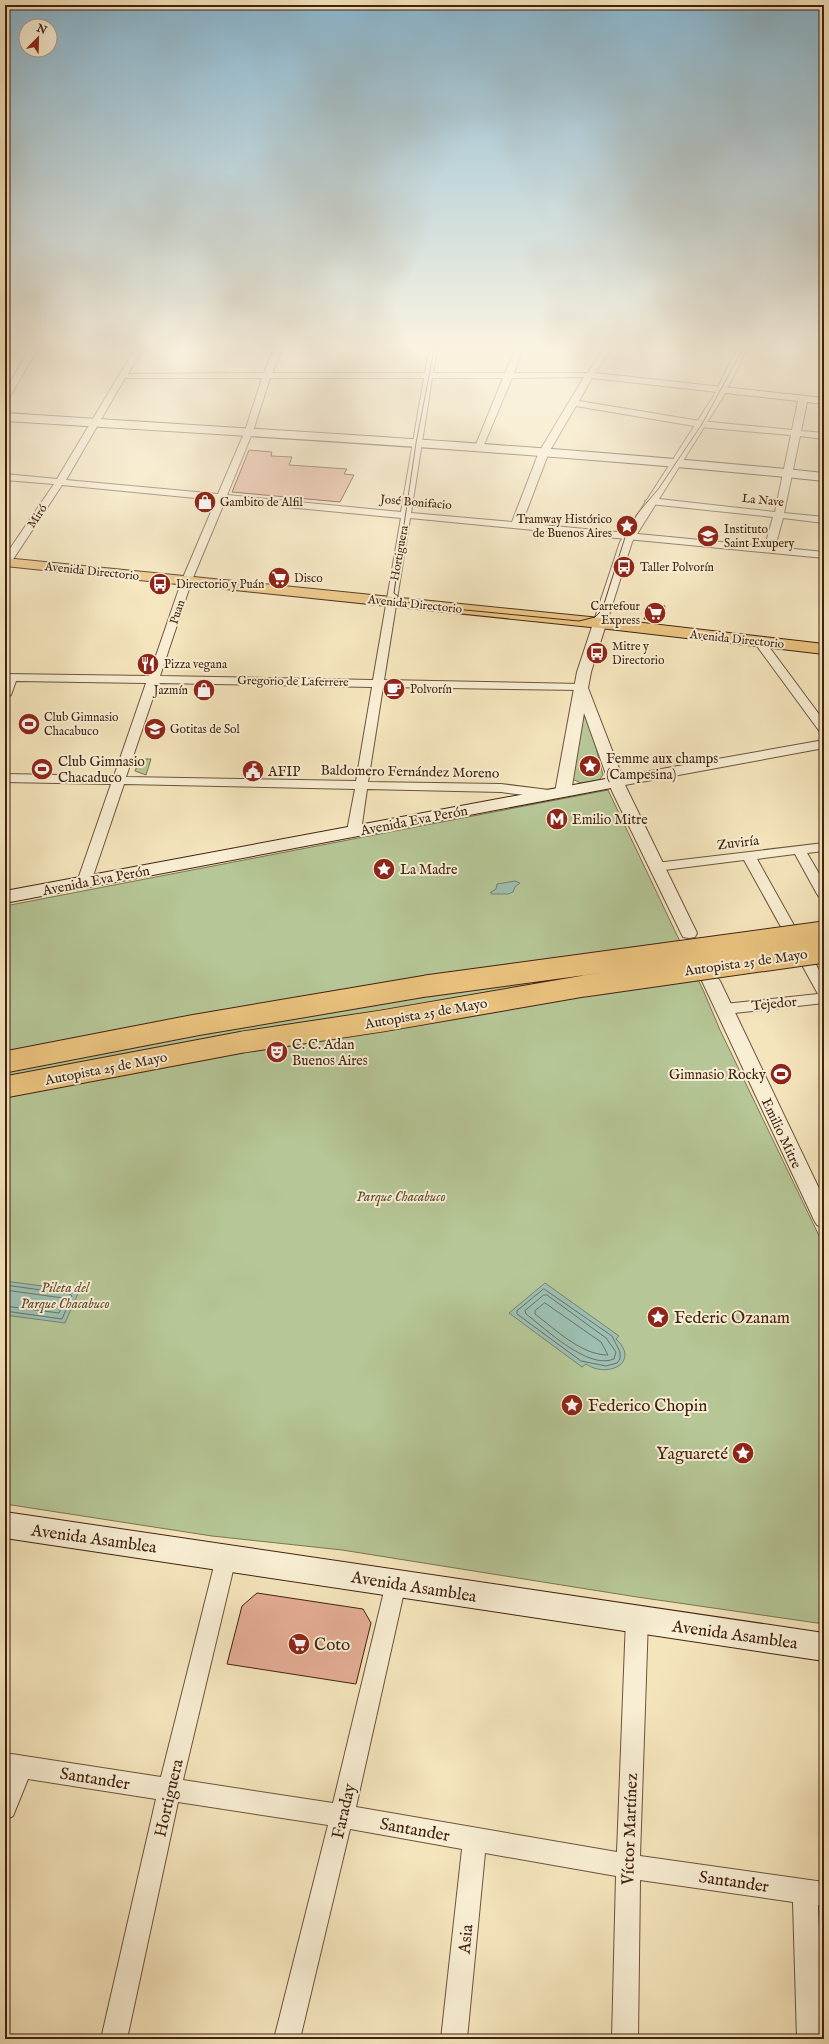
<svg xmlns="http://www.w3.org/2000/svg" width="829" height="2044" viewBox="0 0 829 2044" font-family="'IM FELL English',serif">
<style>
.green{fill:#b6c696;stroke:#7c7454}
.water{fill:#9cbfb2;stroke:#788072}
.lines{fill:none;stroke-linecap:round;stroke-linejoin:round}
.shore{stroke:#6e7062;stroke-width:1}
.building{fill:#e4ac94;stroke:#412111}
.minor-casing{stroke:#6e523c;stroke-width:2}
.tertiary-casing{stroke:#6e523c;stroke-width:2}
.secondary-casing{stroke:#412111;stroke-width:2}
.primary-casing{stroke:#412111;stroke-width:2}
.minor{fill:#f8eed3;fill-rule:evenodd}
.tertiary{fill:#f8eed3;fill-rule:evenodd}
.secondary{fill:#f8eed3;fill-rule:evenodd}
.primary{fill:#eac27e;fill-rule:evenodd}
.tram{stroke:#412111;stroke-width:1}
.motorway-bridge-casing{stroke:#412111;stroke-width:23;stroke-linecap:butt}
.motorway-bridge{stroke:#eac27e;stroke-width:21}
.labels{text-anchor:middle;stroke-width:4;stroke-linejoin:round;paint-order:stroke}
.far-street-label{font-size:12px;fill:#412111;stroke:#f8eed3}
.far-poi-label{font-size:12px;fill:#412111;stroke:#f8eed3;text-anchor:start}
.poi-label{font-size:14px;fill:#412111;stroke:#f8eed3;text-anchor:start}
.street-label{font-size:14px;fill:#412111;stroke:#f8eed3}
.park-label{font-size:14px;font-style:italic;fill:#5e4a32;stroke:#f8eed3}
.near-poi-label{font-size:17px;fill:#412111;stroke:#f8eed3;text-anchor:start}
.near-street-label{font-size:17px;fill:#412111;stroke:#f8eed3}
</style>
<rect width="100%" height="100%" fill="#f5e5bc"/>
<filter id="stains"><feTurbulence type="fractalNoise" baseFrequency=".005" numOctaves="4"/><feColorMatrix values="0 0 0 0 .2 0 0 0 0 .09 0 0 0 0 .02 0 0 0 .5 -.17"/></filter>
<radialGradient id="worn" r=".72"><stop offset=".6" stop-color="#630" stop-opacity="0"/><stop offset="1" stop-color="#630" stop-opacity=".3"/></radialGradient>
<path class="green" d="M 583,696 L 603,775 L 599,780 L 581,783 L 572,779 Z
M 140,759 L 151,759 L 146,775 L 135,771 Z
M 608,790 L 704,992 L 720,1030 L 824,1246 L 824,1624 L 637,1597 L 342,1550 L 212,1536 L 5,1504 L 5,906 Z"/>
<path class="water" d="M 515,881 L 520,883 L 515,887 L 513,892 L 508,894 L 491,894 L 491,892 L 496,889 L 497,884 Z
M 5,1281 L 79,1291 L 65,1323 L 5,1315 Z
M 545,1283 L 619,1336 L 616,1339 C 641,1362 608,1379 586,1364 L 582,1367 L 509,1313 Z"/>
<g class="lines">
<path class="shore" d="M 5,1285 L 70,1294 L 72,1296 L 62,1319 L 5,1311
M 544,1289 L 612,1336 L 620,1352 L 620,1359 L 617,1363 L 606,1366 L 581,1361 L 517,1314 L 517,1311 Z
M 5,1290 L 63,1298 L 65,1300 L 59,1313 L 5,1306
M 544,1295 L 547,1295 L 606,1338 L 616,1352 L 614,1359 C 588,1370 546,1329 526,1314 L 525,1311 Z
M 545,1303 L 601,1342 L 608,1355 C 581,1355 555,1329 535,1314 L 535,1311 Z"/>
</g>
<path class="building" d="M 249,450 L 272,452 L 271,456 L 292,457 L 289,465 L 347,469 L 344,474 L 354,475 L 340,502 L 232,492 Z
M 648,605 L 665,606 L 661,621 L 644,619 Z
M 257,1593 L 363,1609 L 371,1623 L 356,1684 L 227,1664 L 242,1606 Z"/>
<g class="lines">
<g class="minor-casing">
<path id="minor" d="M 32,345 L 40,345 L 9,398 L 5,401 L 5,391 Z
M 137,345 L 145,345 L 128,374 L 264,373 L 276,345 L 284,345 L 272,373 L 425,373 L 430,345 L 438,345 L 433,373 L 505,373 L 517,345 L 525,345 L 514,373 L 588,373 L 606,345 L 614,345 L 595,373 L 824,398 L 824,404 L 807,402 L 801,431 L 824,433 L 824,439 L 800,436 L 784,513 L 824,517 L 824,523 L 783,518 L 775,547 L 824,552 L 824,558 L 410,518 L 384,680 L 581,684 L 587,687 L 581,690 L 383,687 L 368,782 L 501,784 L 549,790 L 555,794 L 553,797 L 549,798 L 501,792 L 367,789 L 361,831 L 354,835 L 347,831 L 355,789 L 124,784 L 91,882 L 89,885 L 79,885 L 77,882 L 111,784 L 5,782 L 5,774 L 114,776 L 146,683 L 16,681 L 11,695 L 5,698 L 5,674 L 149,676 L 182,580 L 216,500 L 62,485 L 10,564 L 6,565 L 5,556 L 54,484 L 5,480 L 5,474 L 57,479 ZM 584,377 L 539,452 L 512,522 L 411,513 L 432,378 L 503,378 L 475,447 L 479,450 L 483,447 L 512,378 ZM 125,378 L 262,378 L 245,431 L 218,494 L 66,480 ZM 270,378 L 424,378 L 401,512 L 227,495 L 253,431 ZM 592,378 L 798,401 L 792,430 L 700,421 L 579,401 ZM 576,406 L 700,427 L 791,435 L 775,512 L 650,498 L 645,501 L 650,504 L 773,517 L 765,546 L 522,523 L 549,452 ZM 225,501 L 401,518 L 373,680 L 160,676 L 192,580 ZM 158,683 L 372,687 L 356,781 L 126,777 Z
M 808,345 L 824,345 L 824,349 L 809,347 Z
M 760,639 L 764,640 L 824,721 L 824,733 L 820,732 L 754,642 Z
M 824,843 L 824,851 L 807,853 L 824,882 L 824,898 L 819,897 L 817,894 L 795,854 L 757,859 L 824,979 L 824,1003 L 725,1014 L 720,1012 L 718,1009 L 720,1006 L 725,1004 L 818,994 L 744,860 L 656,871 L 649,867 L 656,863 Z
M 226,1549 L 233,1551 L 236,1558 L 183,1780 L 333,1803 L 386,1583 L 389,1576 L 396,1573 L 403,1576 L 406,1583 L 356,1807 L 617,1852 L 626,1619 L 629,1612 L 637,1609 L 645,1612 L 648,1619 L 640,1856 L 824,1882 L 824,1906 L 818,1905 L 823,2039 L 797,2039 L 793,1902 L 640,1880 L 638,2039 L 612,2039 L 616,1876 L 485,1853 L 467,2039 L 441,2039 L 462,1849 L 350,1829 L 300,2039 L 274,2039 L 328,1825 L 178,1802 L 127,2039 L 101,2039 L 156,1799 L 28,1779 L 13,1816 L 5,1820 L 5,1780 L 7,1776 L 5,1775 L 5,1753 L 161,1777 L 216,1558 L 219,1551 Z"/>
</g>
<g class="tertiary-casing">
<path id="tertiary" d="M 739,345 L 749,345 L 723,397 L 632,542 L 591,672 L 588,688 L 622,776 L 824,740 L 824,748 L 625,785 L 697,933 L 695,937 L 689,938 L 683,937 L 681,933 L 612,791 L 584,713 L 571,792 L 568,795 L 558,795 L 555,792 L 577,672 L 620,542 L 713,397 Z
M 711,975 L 717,977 L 720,981 L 824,1199 L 824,1228 L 817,1225 L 814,1220 L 702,981 L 705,977 Z"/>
</g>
<g class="secondary-casing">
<path id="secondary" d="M 5,413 C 278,431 552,445 824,473 L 824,481 C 552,453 278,438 5,421 Z
M 616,777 L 622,778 L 625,782 L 622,786 L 5,903 L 5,891 Z
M 5,1512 L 824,1633 L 824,1661 L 5,1538 Z"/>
</g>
<g class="primary-casing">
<path id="primary" d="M 5,558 L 600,618 L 824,644 L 824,654 L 600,628 L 5,566 Z"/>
</g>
<use href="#minor" class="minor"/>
<use href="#tertiary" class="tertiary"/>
<use href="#secondary" class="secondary"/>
<use href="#primary" class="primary"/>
<path class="tram" d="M 435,345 L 416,443 L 394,593 L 406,602 L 434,607 L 579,621 L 595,617 L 602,610 L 627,531 L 637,514 L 659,488 L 702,424 L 745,345"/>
<g class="motorway-bridge-casing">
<path id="motorway-bridge" d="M 5,1062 L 196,1025 L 426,986 L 824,932
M 5,1087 L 243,1042 L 382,1021 L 584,986 L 824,952"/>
</g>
<use href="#motorway-bridge" class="motorway-bridge"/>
</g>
<linearGradient id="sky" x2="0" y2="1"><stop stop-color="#89b8d2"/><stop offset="0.55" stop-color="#faf3e1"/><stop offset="1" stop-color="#faf3e1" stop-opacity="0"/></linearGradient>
<rect width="829" height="632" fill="url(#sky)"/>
<defs>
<g id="shop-disc" transform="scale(1.15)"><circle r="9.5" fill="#8f2418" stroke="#f8eed3"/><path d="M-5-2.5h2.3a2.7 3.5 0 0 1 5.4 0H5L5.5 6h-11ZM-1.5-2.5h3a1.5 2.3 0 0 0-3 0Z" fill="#fff"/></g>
<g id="sight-disc" transform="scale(1.15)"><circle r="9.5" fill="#8f2418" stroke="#f8eed3"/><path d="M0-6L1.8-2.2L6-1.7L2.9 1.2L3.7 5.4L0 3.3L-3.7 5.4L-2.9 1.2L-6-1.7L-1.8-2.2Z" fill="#fff"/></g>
<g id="school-disc" transform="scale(1.15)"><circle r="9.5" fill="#8f2418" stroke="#f8eed3"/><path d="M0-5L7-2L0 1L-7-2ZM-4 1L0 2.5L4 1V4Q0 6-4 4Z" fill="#fff"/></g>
<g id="bus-disc" transform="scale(1.15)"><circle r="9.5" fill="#8f2418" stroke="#f8eed3"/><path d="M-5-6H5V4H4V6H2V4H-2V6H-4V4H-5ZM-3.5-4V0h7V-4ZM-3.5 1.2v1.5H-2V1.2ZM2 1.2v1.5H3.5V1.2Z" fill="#fff"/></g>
<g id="supermarket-disc" transform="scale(1.15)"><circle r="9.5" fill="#8f2418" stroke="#f8eed3"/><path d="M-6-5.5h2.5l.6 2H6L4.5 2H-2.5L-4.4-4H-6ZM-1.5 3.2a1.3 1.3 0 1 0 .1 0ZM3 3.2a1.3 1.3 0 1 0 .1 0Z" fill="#fff"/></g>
<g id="restaurant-disc" transform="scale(1.15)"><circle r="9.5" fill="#8f2418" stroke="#f8eed3"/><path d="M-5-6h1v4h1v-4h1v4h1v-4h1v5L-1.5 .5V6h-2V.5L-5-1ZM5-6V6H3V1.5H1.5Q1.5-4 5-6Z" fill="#fff"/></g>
<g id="cafe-disc" transform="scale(1.15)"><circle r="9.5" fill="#8f2418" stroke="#f8eed3"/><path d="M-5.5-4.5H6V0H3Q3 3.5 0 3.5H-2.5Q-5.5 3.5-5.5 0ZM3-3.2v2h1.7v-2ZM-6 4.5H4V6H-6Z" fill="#fff"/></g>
<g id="stadium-disc" transform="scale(1.15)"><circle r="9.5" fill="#8f2418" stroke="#f8eed3"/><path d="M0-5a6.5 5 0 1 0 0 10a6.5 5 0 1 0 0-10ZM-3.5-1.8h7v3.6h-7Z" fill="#fff"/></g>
<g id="civic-disc" transform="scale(1.15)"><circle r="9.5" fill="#8f2418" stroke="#f8eed3"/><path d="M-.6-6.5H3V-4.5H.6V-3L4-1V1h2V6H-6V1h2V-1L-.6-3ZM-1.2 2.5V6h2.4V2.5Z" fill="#fff"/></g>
<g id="metro-disc" transform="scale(1.15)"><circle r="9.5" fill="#8f2418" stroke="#f8eed3"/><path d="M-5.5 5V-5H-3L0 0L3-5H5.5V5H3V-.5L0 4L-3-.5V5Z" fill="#fff"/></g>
<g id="theatre-disc" transform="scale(1.15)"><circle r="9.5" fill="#8f2418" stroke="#f8eed3"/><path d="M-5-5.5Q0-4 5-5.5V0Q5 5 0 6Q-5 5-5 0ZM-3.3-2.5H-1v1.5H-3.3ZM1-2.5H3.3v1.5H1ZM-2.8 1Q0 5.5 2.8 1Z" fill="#fff"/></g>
</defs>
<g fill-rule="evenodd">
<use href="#shop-disc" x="205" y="502"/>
<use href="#sight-disc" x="627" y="526"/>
<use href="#school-disc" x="708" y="536"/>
<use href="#bus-disc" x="624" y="567"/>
<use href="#supermarket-disc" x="279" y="578"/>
<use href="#bus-disc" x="160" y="584"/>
<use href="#supermarket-disc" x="655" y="613"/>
<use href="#bus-disc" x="597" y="653"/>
<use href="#restaurant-disc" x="148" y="664"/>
<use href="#cafe-disc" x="394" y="689"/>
<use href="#shop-disc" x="204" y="690"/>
<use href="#stadium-disc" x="29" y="724"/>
<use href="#school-disc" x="155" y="729"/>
<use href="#sight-disc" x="590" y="766"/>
<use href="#stadium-disc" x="42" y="769"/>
<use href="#civic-disc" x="253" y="771"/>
<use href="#metro-disc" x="557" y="819"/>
<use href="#sight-disc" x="384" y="869"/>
<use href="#theatre-disc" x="277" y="1052"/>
<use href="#stadium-disc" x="781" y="1074"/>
<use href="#sight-disc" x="658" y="1317"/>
<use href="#sight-disc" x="572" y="1405"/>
<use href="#sight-disc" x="743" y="1453"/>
<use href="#supermarket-disc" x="299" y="1644"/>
</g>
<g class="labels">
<g class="far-street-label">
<text transform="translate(763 500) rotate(6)" y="4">La Nave</text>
<text transform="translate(416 502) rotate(5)" y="4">José Bonifacio</text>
<text transform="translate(37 516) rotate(-56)" y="4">Miró</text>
<text transform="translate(399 553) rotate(-80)" y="4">Hortiguera</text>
<text transform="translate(92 571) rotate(6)" y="4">Avenida Directorio</text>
<text transform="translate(415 604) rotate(6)" y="4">Avenida Directorio</text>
<text transform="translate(177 612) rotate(-72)" y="4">Puan</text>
<text transform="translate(737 639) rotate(6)" y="4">Avenida Directorio</text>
<text transform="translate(293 681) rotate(1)" y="4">Gregorio de Laferrere</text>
</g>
<g class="far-poi-label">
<text x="220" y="506">Gambito de Alfil</text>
<text x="612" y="523" text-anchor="end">Tramway Histórico<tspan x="612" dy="14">de Buenos Aires</tspan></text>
<text x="724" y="533">Instituto<tspan x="724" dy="14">Saint Exupery</tspan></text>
<text x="640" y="571">Taller Polvorín</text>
<text x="294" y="582">Disco</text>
<text x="176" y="588">Directorio y Puán</text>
<text x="640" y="610" text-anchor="end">Carrefour<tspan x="640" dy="14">Express</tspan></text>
<text x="612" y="650">Mitre y<tspan x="612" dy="14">Directorio</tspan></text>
<text x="164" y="668">Pizza vegana</text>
<text x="410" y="693">Polvorín</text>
<text x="188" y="694" text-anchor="end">Jazmín</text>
<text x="44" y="721">Club Gimnasio<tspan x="44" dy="14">Chacabuco</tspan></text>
<text x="170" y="733">Gotitas de Sol</text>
</g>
<g class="poi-label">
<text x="606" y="763">Femme aux champs<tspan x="606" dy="16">(Campesina)</tspan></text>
<text x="58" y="766">Club Gimnasio<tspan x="58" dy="16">Chacaduco</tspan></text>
<text x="268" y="776">AFIP</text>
<text x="572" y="824">Emilio Mitre</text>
<text x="400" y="874">La Madre</text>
<text x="292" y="1049">C. C. Adan<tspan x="292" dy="16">Buenos Aires</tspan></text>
<text x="766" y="1079" text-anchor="end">Gimnasio Rocky</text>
</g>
<g class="street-label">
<text transform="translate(410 771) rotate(1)" y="5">Baldomero Fernández Moreno</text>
<text transform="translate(414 820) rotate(-11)" y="5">Avenida Eva Perón</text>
<text transform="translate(738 842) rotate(-7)" y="5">Zuviría</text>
<text transform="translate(96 880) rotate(-11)" y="5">Avenida Eva Perón</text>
<text transform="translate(746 962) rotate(-8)" y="5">Autopista 25 de Mayo</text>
<text transform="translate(774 1003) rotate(-6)" y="5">Tejedor</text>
<text transform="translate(426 1013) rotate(-10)" y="5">Autopista 25 de Mayo</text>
<text transform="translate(106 1068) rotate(-11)" y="5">Autopista 25 de Mayo</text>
<text transform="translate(782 1133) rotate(65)" y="5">Emilio Mitre</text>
</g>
<g class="park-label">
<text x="401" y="1201">Parque Chacabuco</text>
<text x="65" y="1292">Pileta del<tspan x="65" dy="16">Parque Chacabuco</tspan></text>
</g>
<g class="near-poi-label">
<text x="674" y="1323">Federic Ozanam</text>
<text x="588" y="1411">Federico Chopin</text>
<text x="728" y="1459" text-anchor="end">Yaguareté</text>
<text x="314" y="1650">Coto</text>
</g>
<g class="near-street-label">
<text transform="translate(94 1538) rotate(8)" y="6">Avenida Asamblea</text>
<text transform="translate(414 1586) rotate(9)" y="6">Avenida Asamblea</text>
<text transform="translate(735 1634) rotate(8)" y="6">Avenida Asamblea</text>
<text transform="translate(95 1778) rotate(9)" y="6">Santander</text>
<text transform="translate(168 1798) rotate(-77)" y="6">Hortiguera</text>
<text transform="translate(343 1811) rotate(-77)" y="6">Faraday</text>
<text transform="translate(415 1829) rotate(10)" y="6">Santander</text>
<text transform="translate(629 1829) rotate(-88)" y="6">Víctor Martínez</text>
<text transform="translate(734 1881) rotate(8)" y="6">Santander</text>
<text transform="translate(465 1939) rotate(-84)" y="6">Asia</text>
</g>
</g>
<rect width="829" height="2044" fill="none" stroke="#f5e5bc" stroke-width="20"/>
<rect x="6" y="6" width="817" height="2032" fill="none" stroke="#412111" stroke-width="2"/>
<rect x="10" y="10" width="809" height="2024" fill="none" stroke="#412111"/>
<g transform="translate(38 38) rotate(23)"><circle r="19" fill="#f8eed3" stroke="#af9c85"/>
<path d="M0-3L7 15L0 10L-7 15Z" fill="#8f2418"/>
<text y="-6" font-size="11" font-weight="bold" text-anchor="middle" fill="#412111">N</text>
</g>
<rect width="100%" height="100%" filter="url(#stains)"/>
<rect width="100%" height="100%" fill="url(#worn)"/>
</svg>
